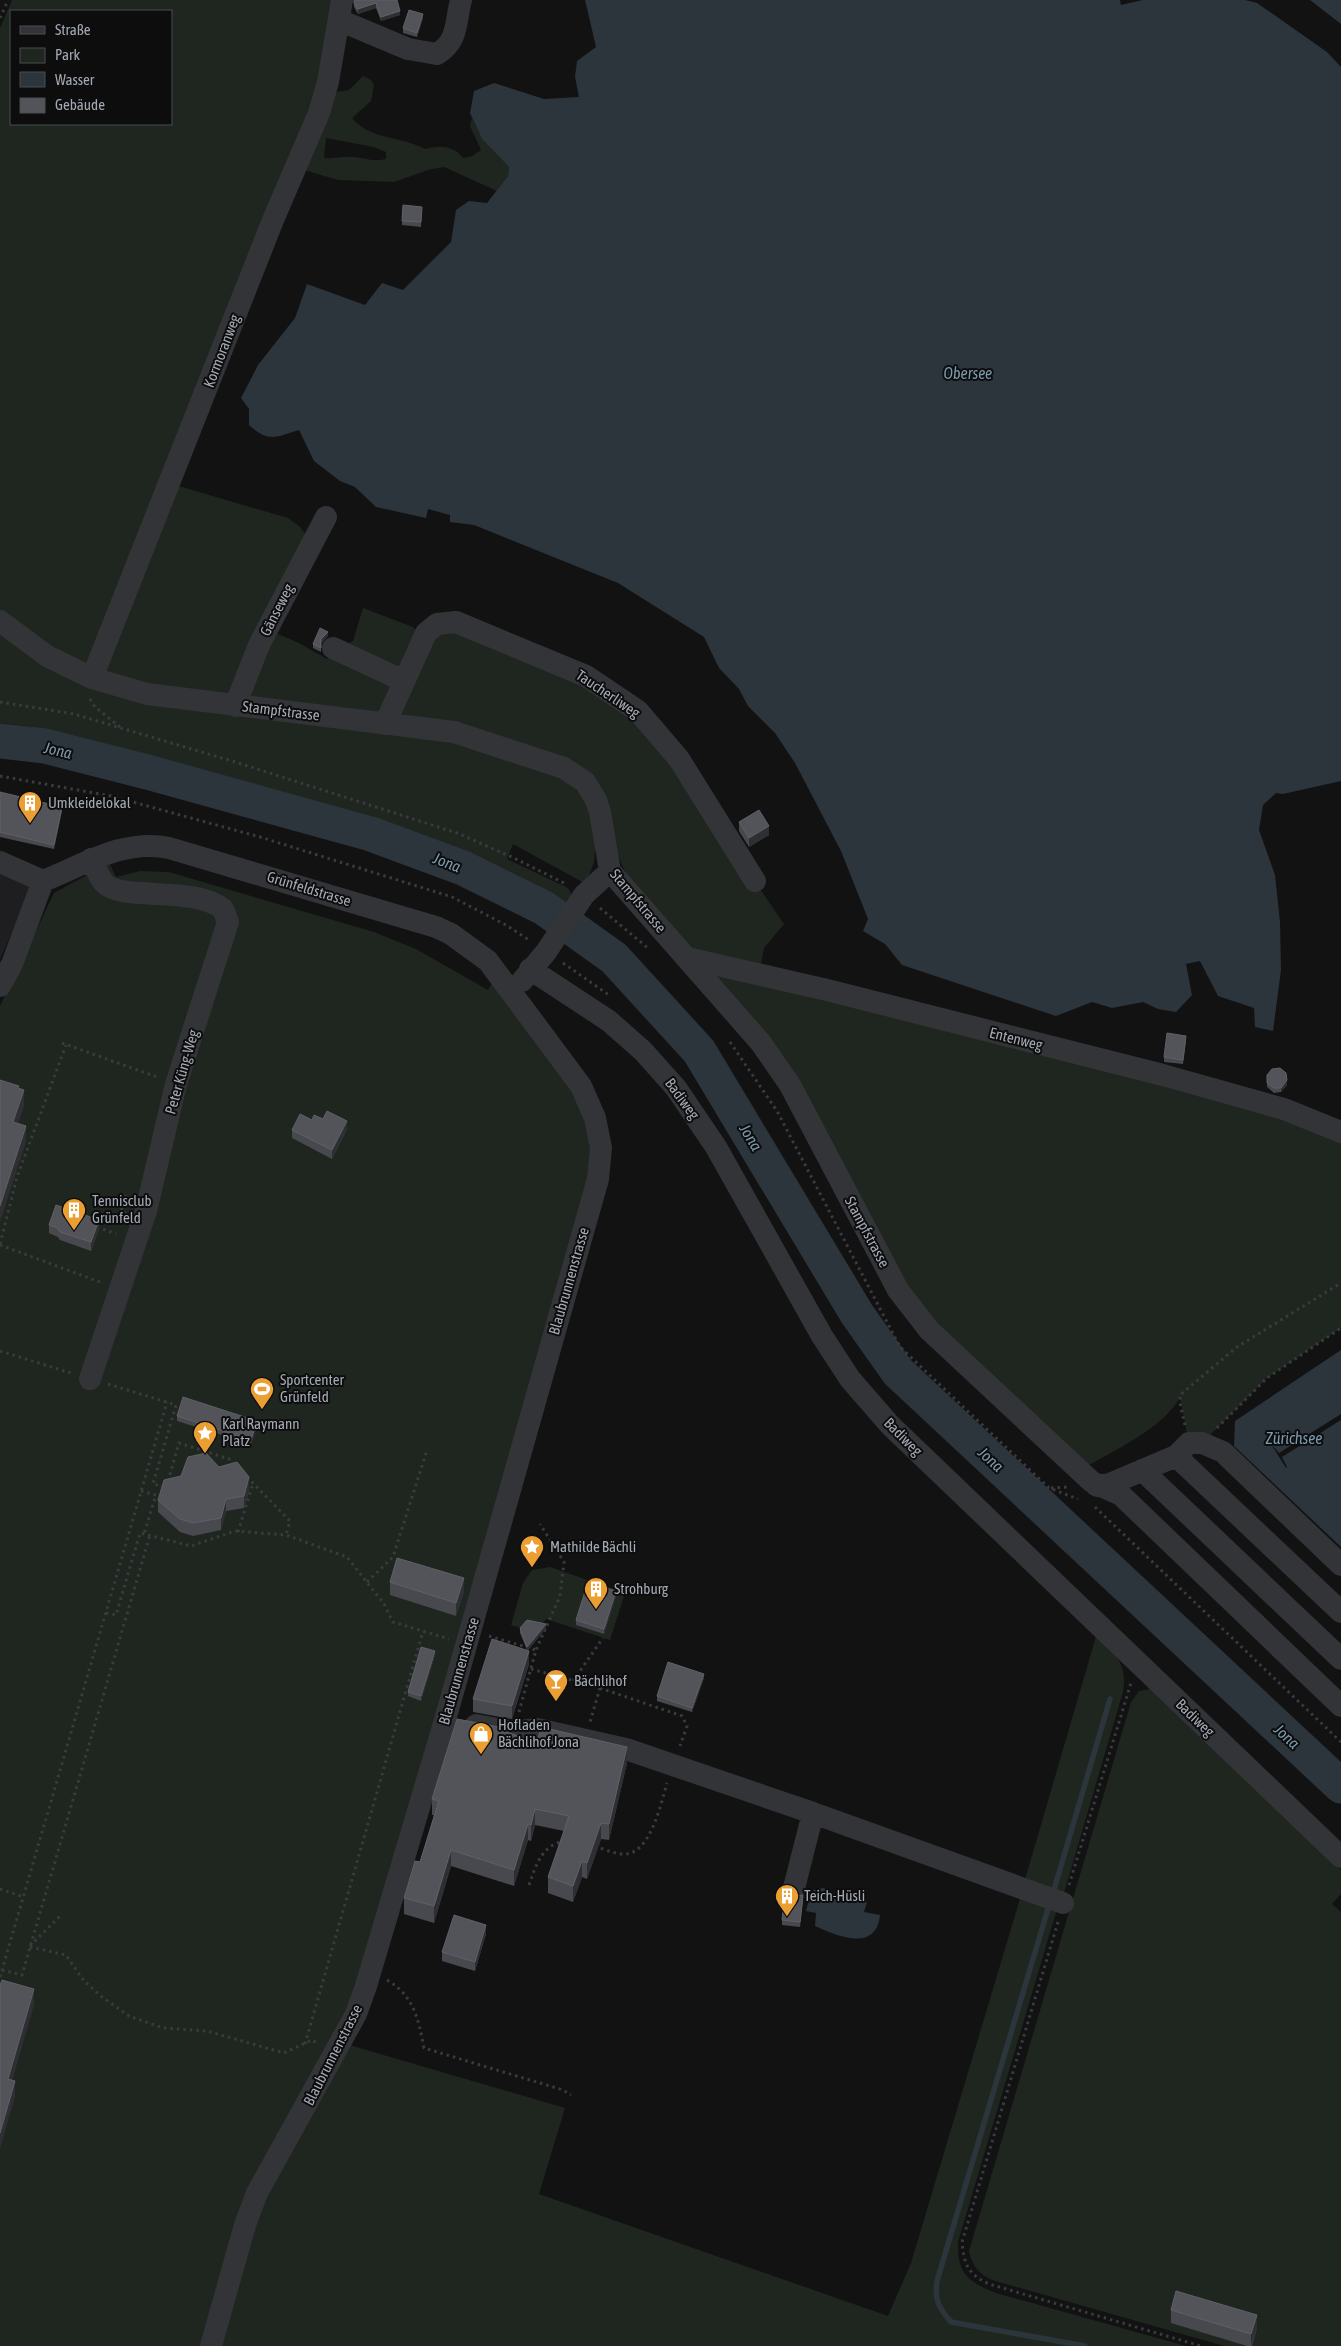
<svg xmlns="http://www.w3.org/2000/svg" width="1341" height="2346" viewBox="0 0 1341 2346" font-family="'Asap Condensed',sans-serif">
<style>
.built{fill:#1e1e20}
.green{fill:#1e261f;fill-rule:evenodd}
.water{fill:#2c353b}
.pier{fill:#121213}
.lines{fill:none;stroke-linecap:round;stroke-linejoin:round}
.stream{stroke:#2c353b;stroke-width:5.5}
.river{stroke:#2c353b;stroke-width:35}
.path{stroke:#393b3f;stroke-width:3;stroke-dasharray:2.5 4;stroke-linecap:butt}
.minor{stroke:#333438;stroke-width:22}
.wall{fill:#48494e}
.shaded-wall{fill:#2e2f32}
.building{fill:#525459;stroke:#5f6167}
.labels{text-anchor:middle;stroke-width:4;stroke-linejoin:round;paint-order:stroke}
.street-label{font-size:15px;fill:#a4aab3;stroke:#0d0d0e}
.poi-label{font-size:15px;fill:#a4aab3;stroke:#0d0d0e;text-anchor:start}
.water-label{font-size:16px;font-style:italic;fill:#7b9aae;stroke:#0d0d0e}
</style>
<rect width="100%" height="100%" fill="#121213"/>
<path class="built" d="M 0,870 L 33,887 L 0,959 Z"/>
<path class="green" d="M 12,0 L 333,0 L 315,108 L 165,482 L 288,518 L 299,526 L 308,537 L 264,628 L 299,643 L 327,659 L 331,651 L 353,641 L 363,608 L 413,627 L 420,634 L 456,622 L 638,711 L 784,924 L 764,948 L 759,975 L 1341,1132 L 1341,1328 L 1267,1378 L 1202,1443 L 1189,1443 L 1180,1397 C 1164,1428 1113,1451 1084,1468 L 962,1350 L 911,1296 L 848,1180 L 625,872 L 581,767 L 109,676 L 54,649 L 0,611 L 0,28 ZM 11,11 L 171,11 L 171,124 L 11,124 Z
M 363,76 L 371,80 L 374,85 L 371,101 L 352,118 C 370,140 401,136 425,149 C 438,145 454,145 463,158 L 472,156 L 481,150 L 470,126 L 472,118 L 482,139 L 509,167 L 508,176 L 497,191 L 444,167 L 428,170 L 394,182 L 338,180 L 304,170 L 330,93 L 349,90 ZM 326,138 L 374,147 L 386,152 L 386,159 C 370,163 360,155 345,157 C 336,157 332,159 324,158 Z
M 0,632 L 72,678 L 440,738 L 568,779 L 587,803 L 596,840 L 594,862 L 586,884 L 513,844 L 507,859 L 568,888 L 573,897 L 569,906 C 546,895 524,882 500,872 C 403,832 303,803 202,773 C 139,754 66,728 0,723 Z
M 109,863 L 116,877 L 140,871 L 169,872 L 374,932 L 416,949 L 488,990 L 495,978 L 505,1002 L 567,1077 L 583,1106 L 589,1137 L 591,1162 L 584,1196 L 370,1947 L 349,2011 L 336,2041 L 565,2108 L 539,2194 L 888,2316 L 911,2263 L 1022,1892 L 1058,1906 L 958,2242 C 957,2273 968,2282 996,2293 L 1186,2346 L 216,2346 L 257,2210 L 327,2082 L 313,2078 L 242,2210 L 205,2346 L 0,2346 L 0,1006 L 54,893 Z
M 550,1567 L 625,1593 L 610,1640 L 546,1619 L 536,1633 L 511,1625 L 523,1583 L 532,1570 Z
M 1097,1633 C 1114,1655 1128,1662 1123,1692 L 1064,1893 L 1024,1883 Z
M 1150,1689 L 1163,1697 L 1341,1870 L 1341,1894 L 1332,1904 L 1341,1912 L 1341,2346 L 1224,2346 L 992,2280 C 979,2274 972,2266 969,2251 L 1131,1702 L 1139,1691 Z"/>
<path class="water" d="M 585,0 L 1120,0 L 1121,5 L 1143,0 L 1245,0 L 1257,3 L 1327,52 L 1341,67 L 1341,781 L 1283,794 L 1276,793 L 1263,805 L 1259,830 L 1275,875 L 1280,922 L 1281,970 L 1273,1031 L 1255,1027 L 1254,1008 L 1218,996 L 1200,961 L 1186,964 L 1192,995 L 1176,1012 L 1158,1009 L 1143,1002 L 1112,1008 L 1092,1002 L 1056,1016 L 902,965 L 885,944 L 863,931 L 868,919 L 841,851 L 795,763 L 775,733 L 748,706 L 739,689 L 719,668 L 704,637 L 618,583 L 474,525 L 450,522 L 450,515 L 428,509 L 426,518 L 376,507 L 355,487 L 340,481 L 314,461 L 299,430 C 276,437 269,443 249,425 L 249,409 L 241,398 L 258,365 L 295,318 L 307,284 L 365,305 L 382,283 L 403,290 L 451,242 L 456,210 L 469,201 L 487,203 L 508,176 L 509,167 L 482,139 L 470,113 L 474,91 L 494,83 L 544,99 L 579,97 L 575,77 L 577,61 L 596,47 Z
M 1310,0 L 1341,0 L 1341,24 Z
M 1341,1350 L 1341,1547 L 1234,1446 L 1235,1421 Z
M 823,1888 C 831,1890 835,1895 842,1898 C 849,1901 859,1899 867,1902 L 864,1912 L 880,1915 C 876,1953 837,1936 815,1926 L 816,1913 L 806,1911 L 809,1900 L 805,1899 L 814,1890 Z"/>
<path class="pier" d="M 1341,1414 L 1341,1420 L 1282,1457 L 1287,1467 L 1286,1468 L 1271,1444 L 1279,1453 Z"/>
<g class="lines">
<path class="stream" d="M 1053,1893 L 1110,1699
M 1050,1902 L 937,2281 C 934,2300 939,2308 951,2322 L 1085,2346"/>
<path class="river" d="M 0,741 L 45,746 L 151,773 L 371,834 L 463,868 L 544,908 L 614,958 L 699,1051 L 857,1314 L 898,1372 L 1341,1786"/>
<path class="path" d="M 0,18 L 8,0
M 90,699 L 95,707 L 120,727
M 0,702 L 74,714 L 235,762 L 379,808 L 457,833 L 514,858 L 566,884
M 0,776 L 111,796 L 260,837 L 452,897 L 506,925 L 529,940
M 600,908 L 649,949
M 563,963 L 609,995
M 730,1042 L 777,1111 L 900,1347 L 1049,1488 L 1078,1499
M 62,1043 L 157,1077
M 126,1213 L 121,1211 L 127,1193
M 97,1227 L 116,1234
M 0,1244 L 17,1177 L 66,1045
M 0,1245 L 100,1282
M 0,1351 L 71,1373
M 108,1384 L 176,1405 L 153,1484 L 166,1487
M 1185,1425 L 1180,1403 L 1180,1395 L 1237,1347 L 1341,1283
M 1217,1428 L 1267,1378 L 1341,1328
M 247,1477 L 290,1521 L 286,1535
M 168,1481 L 179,1443 L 229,1459 L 235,1466
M 1051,1488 L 1067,1487
M 141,1491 L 156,1495 L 144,1534
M 1095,1507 L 1341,1742
M 238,1532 L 253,1483
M 367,1582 L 393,1557 L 427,1450
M 106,1613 L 116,1615 L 140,1533 L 191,1546 L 235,1531 L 286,1535 L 347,1557 L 384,1604 L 393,1622 L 449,1639
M 489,1636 L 536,1650
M 531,1669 L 600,1688 L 590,1722
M 573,1681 L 603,1638
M 600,1688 L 682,1716 L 687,1726 L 680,1746
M 519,1712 L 536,1650 L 560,1596 L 564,1562 L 540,1524
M 595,1846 C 603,1849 613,1853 621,1854 C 650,1858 661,1803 667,1783
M 529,1885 C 536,1865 542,1845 564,1841
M 1069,1885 L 1131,1683
M 0,1889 L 24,1897
M 1058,1922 L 962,2242 C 964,2265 968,2274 989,2284 L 1201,2346
M 30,1946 L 62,1914
M 30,1947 L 66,1955 L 84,1981 L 102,1997 L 129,2016 L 163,2028 L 207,2031 L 284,2053 L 312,2040 L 317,2043
M 2,1970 L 22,1975 L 150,1535
M 0,1977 L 167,1402
M 387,1980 C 414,1996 418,2018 424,2048 L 563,2090 L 571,2095
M 305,2044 L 423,1631"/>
<path class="minor" d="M 339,20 L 408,49 L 437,54 C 459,41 455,22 461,0
M 0,621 L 47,656 L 92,678 L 147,694 L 454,732 L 564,768 L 585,782 L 596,800 L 600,812 L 610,871 L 761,1043 L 790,1085 L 898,1290 L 929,1330 L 1092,1482 L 1121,1495 L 1341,1706
M 333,648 L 404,681
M 92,678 L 273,220 L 319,113 L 328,82 L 342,0
M 235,706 L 259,645 L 326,517
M 385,724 L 426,633 L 437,624 L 456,622 L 586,676 L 638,711 L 679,759 L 755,881
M 0,862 L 43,881
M 687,958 L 827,990 L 1163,1075 L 1284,1109 L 1341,1132
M 530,969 L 609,1021 L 643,1051 L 676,1088 L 716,1147 L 822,1336 L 850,1379 L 890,1425 L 1341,1857
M 522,981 L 546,952 L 584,895 L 610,871
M 0,986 L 12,964 L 43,881 C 84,865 124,838 169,848 L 436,927 L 451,934 L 488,961 L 581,1086 L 595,1118 L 601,1148 L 598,1179 L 445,1720 L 366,1986 L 356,2014 L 257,2193 L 245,2225 L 211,2346
M 90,1379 L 146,1211 L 176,1084 L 228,922 L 223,909 C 192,885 122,902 104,883 C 99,877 95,866 91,859
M 1176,1456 L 1189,1443 L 1202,1443 L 1223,1452 L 1341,1565
M 1142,1470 L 1341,1659
M 1097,1486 L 1110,1484 L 1176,1456 L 1341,1612
M 476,1725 L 513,1732 L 537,1729 L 626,1749 L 813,1813 L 794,1888
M 813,1813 L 1063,1903"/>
</g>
<path class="wall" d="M 354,0 L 397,0 L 400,15 L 381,21 L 376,8 L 358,14 L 354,7 Z
M 423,18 L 417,37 L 403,33 L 403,28 Z
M 422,207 L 421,227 L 402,225 L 402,221 Z
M 328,636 L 321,643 L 321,652 L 313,648 L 313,644 Z
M 0,792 L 62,811 L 54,849 L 0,837 Z
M 739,822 L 769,835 L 749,847 L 739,831 Z
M 1186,1040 L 1183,1064 L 1164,1062 L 1164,1057 Z
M 1267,1075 L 1287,1085 L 1281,1092 L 1274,1093 L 1267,1087 Z
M 312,1120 L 347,1129 L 332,1159 L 292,1138 L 292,1130 Z
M 49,1225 L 99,1229 L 91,1251 L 60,1240 L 58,1237 L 49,1233 Z
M 177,1416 L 257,1426 L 251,1444 L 177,1421 Z
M 219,1467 L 249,1490 L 244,1508 L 226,1511 L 221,1530 L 193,1536 L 180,1532 L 158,1512 L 158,1500 Z
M 390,1582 L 464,1591 L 456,1616 L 390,1595 Z
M 616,1596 L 604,1634 L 576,1625 L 576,1620 Z
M 520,1628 L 546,1628 L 528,1650 L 529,1664 L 512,1719 L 473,1712 L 473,1699 L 527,1650 L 520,1633 Z
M 435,1655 L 421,1701 L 408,1696 L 408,1692 Z
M 704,1678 L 692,1712 L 657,1701 L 657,1696 Z
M 504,1732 L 537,1742 L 627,1763 L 609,1840 L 601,1839 L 587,1879 L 582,1877 L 573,1902 L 548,1893 L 548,1877 L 564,1831 L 535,1825 L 531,1841 L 528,1840 L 514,1886 L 451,1866 L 434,1923 L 404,1914 L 404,1898 L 420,1862 L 434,1815 L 432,1815 L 432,1799 Z
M 803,1900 L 800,1927 L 782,1925 L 782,1920 Z
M 486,1934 L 475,1971 L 442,1961 L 442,1952 Z
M 1171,2310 L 1257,2328 L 1252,2346 L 1247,2346 L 1171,2323 Z"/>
<path class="shaded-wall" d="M 376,3 L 376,8 L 358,14 L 358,9 Z
M 400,11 L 400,15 L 381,21 L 381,17 Z
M 423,14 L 423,18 L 417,37 L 417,33 Z
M 328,632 L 328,636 L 321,643 L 321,639 Z
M 62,807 L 62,811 L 54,849 L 54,845 Z
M 769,826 L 769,835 L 749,847 L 749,838 Z
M 1287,1080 L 1287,1085 L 1281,1092 L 1281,1088 Z
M 24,1090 L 24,1107 L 13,1138 L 13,1122 Z
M 347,1121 L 347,1129 L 332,1159 L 332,1150 Z
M 26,1126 L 26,1142 L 0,1222 L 0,1206 Z
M 99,1220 L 99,1229 L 91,1251 L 91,1242 Z
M 257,1421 L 257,1426 L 251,1444 L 251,1440 Z
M 249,1477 L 249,1490 L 244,1508 L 244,1496 Z
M 226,1499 L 226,1511 L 221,1530 L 221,1518 Z
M 464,1578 L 464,1591 L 456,1616 L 456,1603 Z
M 616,1591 L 616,1596 L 604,1634 L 604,1629 Z
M 546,1624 L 546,1628 L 527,1652 L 527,1647 Z
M 435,1651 L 435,1655 L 421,1701 L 421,1696 Z
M 529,1651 L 529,1664 L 512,1719 L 512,1706 Z
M 704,1674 L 704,1678 L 692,1712 L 692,1708 Z
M 627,1747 L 627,1763 L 609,1840 L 609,1824 Z
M 535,1809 L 535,1825 L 531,1841 L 531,1825 Z
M 601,1823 L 601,1839 L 587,1879 L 587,1863 Z
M 528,1824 L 528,1840 L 514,1886 L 514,1870 Z
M 451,1850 L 451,1866 L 434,1923 L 434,1906 Z
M 582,1861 L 582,1877 L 573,1902 L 573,1886 Z
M 486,1925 L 486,1934 L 475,1971 L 475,1962 Z
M 34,1989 L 34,2005 L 8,2095 L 8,2079 Z
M 15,2081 L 15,2097 L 0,2149 L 0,2133 Z
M 1257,2315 L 1257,2328 L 1251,2346 L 1251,2334 Z"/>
<path class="building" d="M 354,0 L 397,0 L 400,11 L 381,17 L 376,3 L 358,9 L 354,3 Z
M 409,10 L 423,14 L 417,33 L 403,28 Z
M 403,205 L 422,207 L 421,222 L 402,221 Z
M 320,628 L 328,632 L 321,639 L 321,648 L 313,644 Z
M 0,792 L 62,807 L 54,845 L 0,832 Z
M 759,810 L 769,826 L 749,838 L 739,822 Z
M 1167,1033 L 1186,1036 L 1183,1060 L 1164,1057 Z
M 1280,1068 L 1286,1073 L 1287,1080 L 1281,1088 L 1274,1088 L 1267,1083 L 1267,1075 L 1272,1069 Z
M 0,1080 L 19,1086 L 18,1088 L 24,1090 L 13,1122 L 26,1126 L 0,1206 Z
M 327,1111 L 347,1121 L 332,1150 L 292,1130 L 300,1114 L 312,1120 L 314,1115 L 323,1119 Z
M 56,1205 L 99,1220 L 91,1242 L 60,1232 L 58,1228 L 49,1225 Z
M 183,1397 L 257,1421 L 251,1440 L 177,1416 Z
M 206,1453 L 219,1467 L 237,1462 L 249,1477 L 244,1496 L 226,1499 L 221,1518 L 193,1523 L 180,1519 L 158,1500 L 164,1480 L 181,1476 L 188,1457 Z
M 397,1558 L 464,1578 L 456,1603 L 390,1582 Z
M 588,1582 L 616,1591 L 604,1629 L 576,1620 Z
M 527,1620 L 546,1624 L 527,1647 L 520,1628 Z
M 492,1639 L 529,1651 L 512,1706 L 473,1699 Z
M 421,1647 L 435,1651 L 421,1696 L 408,1692 Z
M 668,1662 L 704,1674 L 692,1708 L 657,1696 Z
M 457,1719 L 504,1728 L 503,1731 L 537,1742 L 541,1727 L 627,1747 L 609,1824 L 601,1823 L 587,1863 L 582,1861 L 573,1886 L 548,1877 L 569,1816 L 535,1809 L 531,1825 L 528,1824 L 514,1870 L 451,1850 L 434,1906 L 404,1898 L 415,1861 L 420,1862 L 439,1801 L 432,1799 Z
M 785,1893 L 791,1896 L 803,1895 L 800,1922 L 782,1920 Z
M 454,1915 L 486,1925 L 475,1962 L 442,1952 Z
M 2,1980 L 34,1989 L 8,2079 L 15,2081 L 0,2133 L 0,1985 Z
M 1176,2291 L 1257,2315 L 1251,2334 L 1171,2310 Z"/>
<defs>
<g id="building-pin" transform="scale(1.25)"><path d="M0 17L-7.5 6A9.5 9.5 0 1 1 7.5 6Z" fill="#eb9e32" stroke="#0d0d0e"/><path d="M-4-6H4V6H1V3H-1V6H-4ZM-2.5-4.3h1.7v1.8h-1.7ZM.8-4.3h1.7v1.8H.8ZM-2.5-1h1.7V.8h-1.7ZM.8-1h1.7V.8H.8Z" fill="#fff"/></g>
<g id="stadium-pin" transform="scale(1.25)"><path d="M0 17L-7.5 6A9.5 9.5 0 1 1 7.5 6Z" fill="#eb9e32" stroke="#0d0d0e"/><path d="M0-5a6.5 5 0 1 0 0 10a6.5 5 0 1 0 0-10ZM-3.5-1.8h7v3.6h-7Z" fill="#fff"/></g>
<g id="sight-pin" transform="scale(1.25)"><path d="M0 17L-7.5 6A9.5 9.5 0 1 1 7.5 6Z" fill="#eb9e32" stroke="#0d0d0e"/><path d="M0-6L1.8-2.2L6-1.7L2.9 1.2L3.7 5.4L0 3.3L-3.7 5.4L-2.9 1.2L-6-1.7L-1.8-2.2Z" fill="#fff"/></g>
<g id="bar-pin" transform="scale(1.25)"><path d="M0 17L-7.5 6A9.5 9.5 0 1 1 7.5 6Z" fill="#eb9e32" stroke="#0d0d0e"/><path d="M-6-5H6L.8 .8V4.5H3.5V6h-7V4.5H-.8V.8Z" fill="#fff"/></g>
<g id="shop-pin" transform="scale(1.25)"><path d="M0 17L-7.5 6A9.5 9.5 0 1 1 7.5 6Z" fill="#eb9e32" stroke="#0d0d0e"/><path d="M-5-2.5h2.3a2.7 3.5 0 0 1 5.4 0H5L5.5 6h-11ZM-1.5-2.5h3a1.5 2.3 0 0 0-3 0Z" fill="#fff"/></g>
</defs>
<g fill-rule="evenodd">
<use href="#building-pin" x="30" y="803"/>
<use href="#building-pin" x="74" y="1210"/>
<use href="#stadium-pin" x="262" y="1389"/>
<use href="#sight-pin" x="205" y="1433"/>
<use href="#sight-pin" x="532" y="1547"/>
<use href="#building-pin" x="596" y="1589"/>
<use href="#bar-pin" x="556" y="1681"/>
<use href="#shop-pin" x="481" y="1734"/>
<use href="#building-pin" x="787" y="1896"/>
</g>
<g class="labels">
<g class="street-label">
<text transform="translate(222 351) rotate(-69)" y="5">Kormoranweg</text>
<text transform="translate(277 610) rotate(-63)" y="5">Gänseweg</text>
<text transform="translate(608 694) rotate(34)" y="5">Taucherliweg</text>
<text transform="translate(281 711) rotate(7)" y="5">Stampfstrasse</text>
<text transform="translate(309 889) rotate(17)" y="5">Grünfeldstrasse</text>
<text transform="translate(638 901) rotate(50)" y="5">Stampfstrasse</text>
<text transform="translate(1016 1039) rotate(14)" y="5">Entenweg</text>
<text transform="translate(182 1072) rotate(-74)" y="5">Peter Küng-Weg</text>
<text transform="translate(682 1099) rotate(54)" y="5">Badiweg</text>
<text transform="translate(867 1232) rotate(62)" y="5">Stampfstrasse</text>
<text transform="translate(569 1281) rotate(-74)" y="5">Blaubrunnenstrasse</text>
<text transform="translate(903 1437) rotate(45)" y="5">Badiweg</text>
<text transform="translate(459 1671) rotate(-74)" y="5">Blaubrunnenstrasse</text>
<text transform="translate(1195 1718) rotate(44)" y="5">Badiweg</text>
<text transform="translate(333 2055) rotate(-63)" y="5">Blaubrunnenstrasse</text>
</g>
<g class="poi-label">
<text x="48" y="808">Umkleidelokal</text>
<text x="92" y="1206">Tennisclub<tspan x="92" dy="17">Grünfeld</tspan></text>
<text x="280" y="1385">Sportcenter<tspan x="280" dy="17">Grünfeld</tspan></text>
<text x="222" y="1429">Karl Raymann<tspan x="222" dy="17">Platz</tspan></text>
<text x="550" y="1552">Mathilde Bächli</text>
<text x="614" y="1594">Strohburg</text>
<text x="574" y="1686">Bächlihof</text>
<text x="498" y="1730">Hofladen<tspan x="498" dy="17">Bächlihof Jona</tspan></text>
<text x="804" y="1901">Teich-Hüsli</text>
</g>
<g class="water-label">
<text x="968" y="379">Obersee</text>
<text transform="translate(58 750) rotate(13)" y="6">Jona</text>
<text transform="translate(447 862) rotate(21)" y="6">Jona</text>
<text transform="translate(751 1137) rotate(59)" y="6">Jona</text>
<text x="1294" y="1444">Zürichsee</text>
<text transform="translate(991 1459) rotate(43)" y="6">Jona</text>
<text transform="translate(1287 1736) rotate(43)" y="6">Jona</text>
</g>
</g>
<rect x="10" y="10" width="162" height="115" fill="#0d0d0e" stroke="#494c50"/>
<rect x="20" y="26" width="25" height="8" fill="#333438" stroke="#494c50"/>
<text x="55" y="35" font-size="15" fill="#a4aab3">Straße</text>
<rect x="20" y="48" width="25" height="15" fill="#1e261f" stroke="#494c50"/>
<text x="55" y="60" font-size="15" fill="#a4aab3">Park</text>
<rect x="20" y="72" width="25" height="15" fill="#2c353b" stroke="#494c50"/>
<text x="55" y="85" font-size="15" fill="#a4aab3">Wasser</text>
<rect x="20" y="98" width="25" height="15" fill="#525459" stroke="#494c50"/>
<text x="55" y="110" font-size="15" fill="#a4aab3">Gebäude</text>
</svg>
